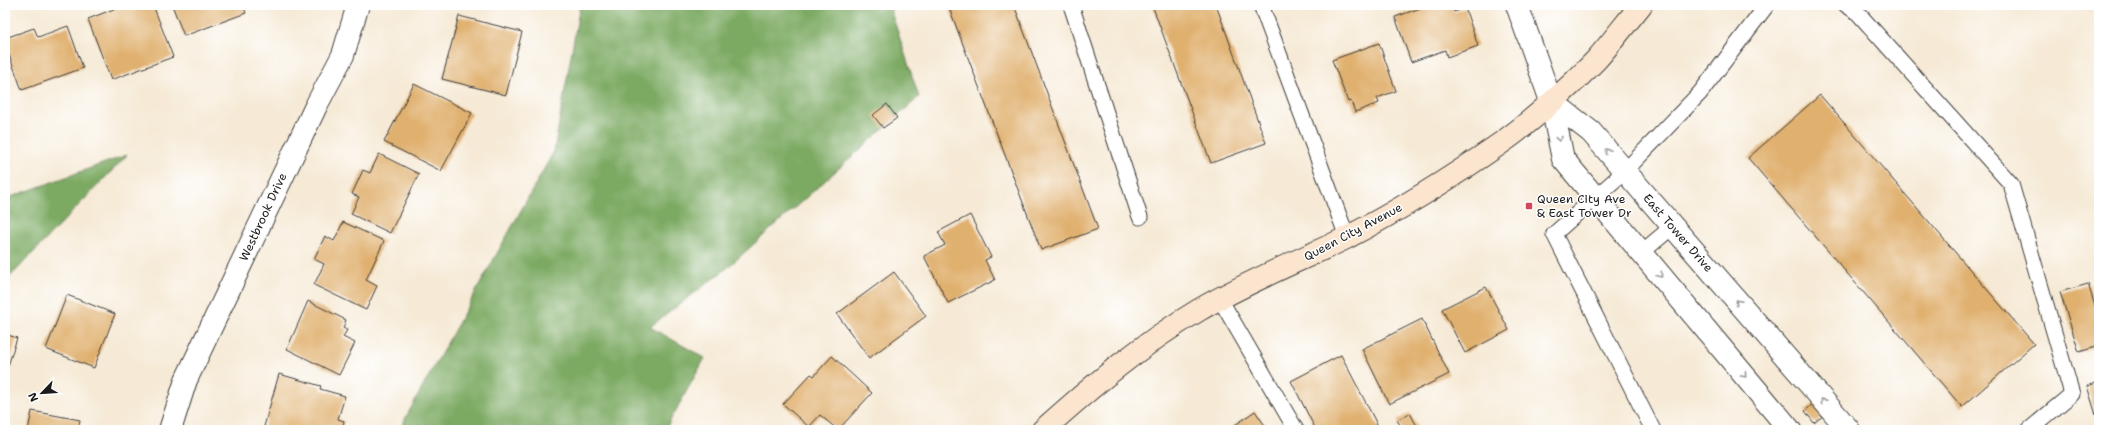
<svg xmlns="http://www.w3.org/2000/svg" width="2104" height="435" viewBox="0 0 2104 435" font-family="'Shantell Sans',sans-serif">
<style>
.forest{fill:#7daa63;stroke:#4c6340}
.building{fill:#e0b06e}
.lines{fill:none;stroke-linecap:round;stroke-linejoin:round}
.lane-casing{stroke:#3d3b38;stroke-width:17}
.street-casing{stroke:#3d3b38;stroke-width:24}
.secondary-casing{stroke:#3d3b38;stroke-width:24}
.lane{stroke:#fff;stroke-width:15}
.street{stroke:#fff;stroke-width:22}
.secondary{stroke:#fce5cf;stroke-width:22}
.oneway{stroke:#999}
.poi-dot{fill:#d1495b;stroke:#fff;stroke-width:1.5}
.labels{text-anchor:middle;stroke-width:3;stroke-linejoin:round;paint-order:stroke}
.poi-label{font-size:12px;fill:#1c1c1c;stroke:#fff;text-anchor:start}
.street-label{font-size:12px;fill:#1c1c1c;stroke:#fff}
</style>
<rect width="100%" height="100%" fill="#fff"/>
<filter id="ink" filterUnits="userSpaceOnUse"><feTurbulence type="fractalNoise" baseFrequency=".025" numOctaves="2"/><feDisplacementMap in="SourceGraphic" scale="8" xChannelSelector="R" yChannelSelector="G"/><feConvolveMatrix kernelMatrix="1 2 1 2 8 2 1 2 1" color-interpolation-filters="sRGB"/></filter>
<filter id="wash" filterUnits="userSpaceOnUse"><feTurbulence type="fractalNoise" baseFrequency=".012" numOctaves="4" result="noise"/><feDisplacementMap in="SourceGraphic" scale="16" xChannelSelector="R" yChannelSelector="G"/><feGaussianBlur stdDeviation="0.9" result="paint"/><feColorMatrix in="noise" values="0 0 0 0 0 0 0 0 0 0 0 0 0 0 0 0 0 1.4 0 .05"/><feComposite in="paint" operator="in"/></filter>
<g filter="url(#wash)">
<rect width="100%" height="100%" fill="#f6ead6"/>
<path class="forest" d="M 580,5 L 889,5 L 919,97 L 727,268 L 650,327 L 705,358 L 665,430 L 401,430 L 406,417 L 554,151 Z
M 127,155 L 5,282 L 5,199 Z"/>
<g id="blocks">
<path class="building" d="M 124,5 L 153,5 L 173,57 L 111,80 L 88,19 Z
M 172,5 L 243,5 L 246,13 L 184,36 Z
M 948,5 L 1014,5 L 1098,229 L 1041,250 Z
M 1152,5 L 1216,5 L 1266,143 L 1211,163 Z
M 1429,5 L 1451,5 L 1454,12 L 1465,8 L 1478,46 L 1447,57 L 1445,50 L 1411,62 L 1395,17 Z
M 459,16 L 522,32 L 506,95 L 442,79 Z
M 68,26 L 83,68 L 22,90 L 5,44 L 5,38 L 34,28 L 38,37 Z
M 1379,43 L 1396,91 L 1377,98 L 1379,103 L 1355,112 L 1351,101 L 1348,102 L 1332,60 Z
M 414,84 L 472,113 L 441,171 L 384,142 Z
M 1820,95 L 2034,344 L 1962,407 L 1748,158 Z
M 887,104 L 897,118 L 883,128 L 873,115 Z
M 379,154 L 419,174 L 390,233 L 351,214 L 359,197 L 352,194 L 363,170 L 370,173 Z
M 970,215 L 991,257 L 985,260 L 995,280 L 948,303 L 924,256 L 945,245 L 938,232 Z
M 343,222 L 384,241 L 366,280 L 377,286 L 366,310 L 314,285 L 324,264 L 314,259 L 325,236 L 334,241 Z
M 894,272 L 926,316 L 869,358 L 837,314 Z
M 2088,284 L 2099,319 L 2099,346 L 2079,352 L 2060,292 Z
M 1486,287 L 1509,330 L 1465,353 L 1442,309 Z
M 67,295 L 115,314 L 94,368 L 46,349 Z
M 308,301 L 346,320 L 343,328 L 347,330 L 343,337 L 355,343 L 339,375 L 287,349 Z
M 1422,319 L 1449,374 L 1389,404 L 1362,349 Z
M 5,334 L 17,338 L 6,372 L 5,371 Z
M 1341,355 L 1380,430 L 1316,430 L 1291,381 Z
M 832,356 L 872,393 L 838,430 L 820,415 L 809,427 L 783,404 L 811,374 L 814,376 Z
M 279,374 L 321,386 L 320,389 L 345,396 L 338,419 L 344,421 L 342,430 L 263,430 Z
M 2099,382 L 2099,414 L 2096,415 L 2087,386 Z
M 1815,402 L 1825,414 L 1814,423 L 1805,411 Z
M 32,411 L 80,420 L 78,430 L 28,430 Z
M 1255,411 L 1268,430 L 1228,430 Z
M 1410,413 L 1419,430 L 1403,430 L 1397,420 Z"/>
</g>
</g>
<g filter="url(#ink)">
<use href="#blocks" fill-opacity="0" stroke="#3d3b38" stroke-width="1"/>
<g class="lines">
<g class="lane-casing">
<path id="lane" d="M 1071,5 L 1140,217
M 1261,5 L 1347,237
M 1846,5 L 1857,12 L 2011,184 L 2072,394 L 2029,430
M 1641,253 L 1672,227
M 1220,299 L 1296,430
M 1653,430 L 1554,234 L 1625,171 L 1700,93 L 1767,5"/>
</g>
<g class="street-casing">
<path id="street" d="M 1517,5 L 1551,101 L 1563,159 L 1790,430
M 1551,101 L 1591,132 L 1849,430
M 170,430 L 186,380 L 316,106 L 343,55 L 358,5"/>
</g>
<g class="secondary-casing">
<path id="secondary" d="M 1043,430 C 1092,386 1142,344 1199,310 C 1246,282 1297,262 1346,238 C 1400,210 1454,176 1504,141 C 1533,120 1572,85 1596,60 C 1612,42 1626,23 1641,5"/>
</g>
<use href="#lane" class="lane"/>
<use href="#street" class="street"/>
<use href="#secondary" class="secondary"/>
</g>
<defs><path id="oneway-chevron" d="M-2-3.5L2.5 0L-2 3.5" fill="none" stroke-width="1.6" stroke-linecap="round" stroke-linejoin="round"/></defs>
<g class="oneway">
<use href="#oneway-chevron" transform="translate(1559 139) rotate(79)"/>
<use href="#oneway-chevron" transform="translate(1607 151) rotate(-131)"/>
<use href="#oneway-chevron" transform="translate(1660 275) rotate(50)"/>
<use href="#oneway-chevron" transform="translate(1738 302) rotate(-131)"/>
<use href="#oneway-chevron" transform="translate(1744 375) rotate(50)"/>
<use href="#oneway-chevron" transform="translate(1823 401) rotate(-131)"/>
</g>
</g>
<rect class="poi-dot" x="1525" y="202" width="8" height="8" rx="2"/>
<g class="labels">
<g class="poi-label">
<text x="1537" y="203">Queen City Ave<tspan x="1537" dy="14">&amp; East Tower Dr</tspan></text>
</g>
<g class="street-label">
<text transform="translate(263 217) rotate(-65)" y="4">Westbrook Drive</text>
<text transform="translate(1353 232) rotate(-28)" y="4">Queen City Avenue</text>
<text transform="translate(1678 233) rotate(49)" y="4">East Tower Drive</text>
</g>
</g>
<rect width="2104" height="435" fill="none" stroke="#fff" stroke-width="20"/>
<g transform="translate(42 393) rotate(245)" stroke="#ffffff" stroke-width="3" paint-order="stroke">
<path d="M0-3L7 15L0 10L-7 15Z" fill="#1c1c1c"/>
<text y="-6" font-size="11" font-weight="bold" text-anchor="middle" fill="#1c1c1c">N</text>
</g>
</svg>
